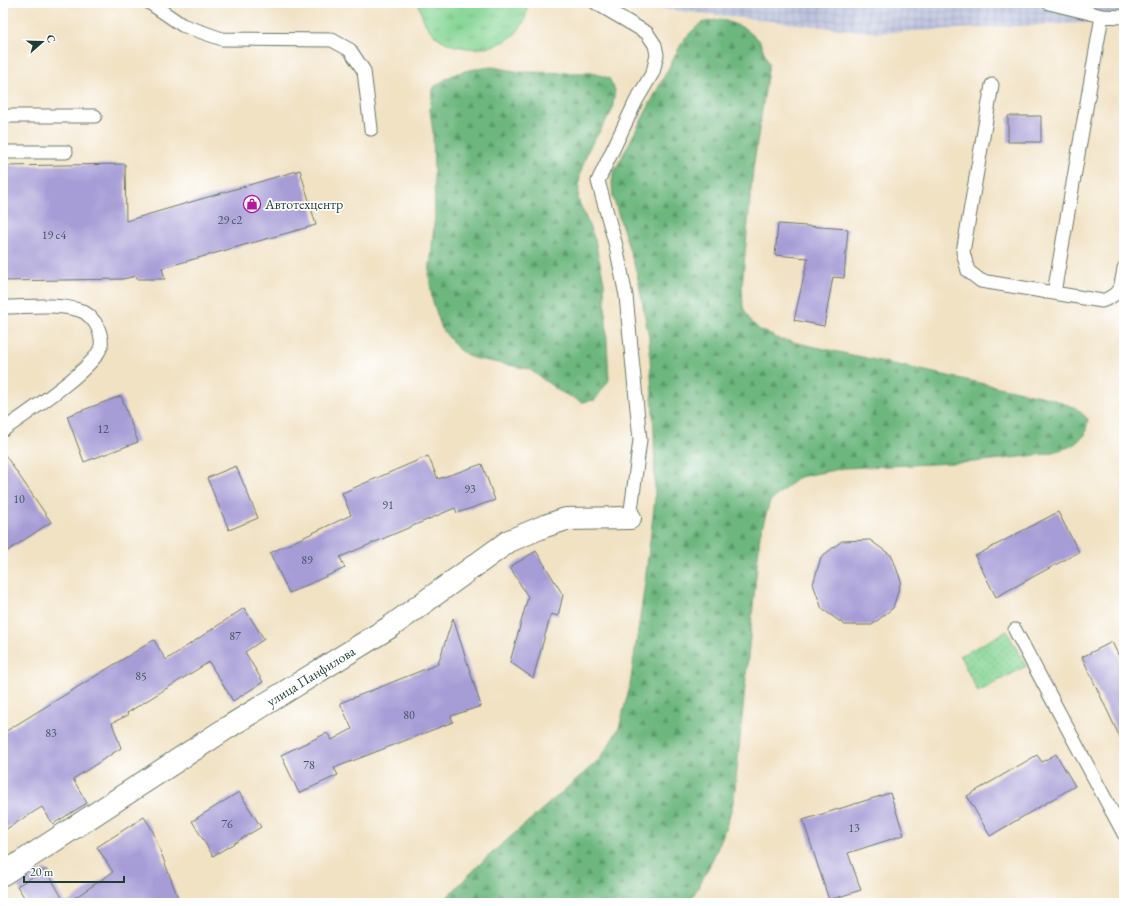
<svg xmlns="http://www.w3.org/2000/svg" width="1127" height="906" viewBox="0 0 1127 906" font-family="'EB Garamond',serif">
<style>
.industrial{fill:url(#industrial-grid)}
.grass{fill:url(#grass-tufts);stroke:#538a65}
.forest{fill:url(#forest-firs);stroke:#467a5a}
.park{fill:url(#park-dots);stroke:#538a65}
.building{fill:#a69cd6}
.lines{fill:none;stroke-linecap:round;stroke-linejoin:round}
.lane-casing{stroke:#687766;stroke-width:15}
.street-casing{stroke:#687766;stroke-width:24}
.lane{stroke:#fff;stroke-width:13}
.street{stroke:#fff;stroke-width:22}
.labels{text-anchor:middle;stroke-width:3.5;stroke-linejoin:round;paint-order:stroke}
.number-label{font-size:12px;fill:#41555c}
.poi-label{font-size:14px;fill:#1f3d34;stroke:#fff;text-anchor:start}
.street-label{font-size:14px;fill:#1f3d34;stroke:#fff}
</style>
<defs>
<pattern id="industrial-grid" width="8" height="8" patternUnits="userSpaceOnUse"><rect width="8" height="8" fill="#bdc3de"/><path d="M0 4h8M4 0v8" fill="none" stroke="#a2a8bf"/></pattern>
<pattern id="grass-tufts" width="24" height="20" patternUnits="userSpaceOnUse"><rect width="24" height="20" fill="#87d696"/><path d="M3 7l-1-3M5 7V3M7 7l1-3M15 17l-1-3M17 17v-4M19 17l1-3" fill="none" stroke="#6eaf7b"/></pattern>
<pattern id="forest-firs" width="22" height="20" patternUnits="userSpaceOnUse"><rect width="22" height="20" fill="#6db77f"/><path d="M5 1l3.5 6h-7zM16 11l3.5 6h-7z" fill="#599669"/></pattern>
<pattern id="park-dots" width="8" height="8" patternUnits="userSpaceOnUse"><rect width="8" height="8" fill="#87d696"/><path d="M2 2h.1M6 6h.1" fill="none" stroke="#6eaf7b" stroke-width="1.8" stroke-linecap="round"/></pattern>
</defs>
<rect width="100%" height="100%" fill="#fff"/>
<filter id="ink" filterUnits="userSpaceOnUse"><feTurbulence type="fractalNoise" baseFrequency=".025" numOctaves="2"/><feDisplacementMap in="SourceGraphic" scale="8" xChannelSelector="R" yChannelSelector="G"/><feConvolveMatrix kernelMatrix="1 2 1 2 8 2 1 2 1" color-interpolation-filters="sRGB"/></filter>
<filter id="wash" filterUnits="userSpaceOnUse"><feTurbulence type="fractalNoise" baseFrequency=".012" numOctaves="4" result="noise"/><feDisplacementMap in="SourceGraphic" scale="16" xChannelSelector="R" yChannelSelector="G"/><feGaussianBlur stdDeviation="0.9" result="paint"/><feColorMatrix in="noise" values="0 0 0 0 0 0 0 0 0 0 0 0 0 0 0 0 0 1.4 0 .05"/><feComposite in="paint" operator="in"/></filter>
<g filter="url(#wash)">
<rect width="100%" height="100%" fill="#f1e2c4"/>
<path class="industrial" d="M 611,3 L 1124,3 L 1124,21 L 876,33 Z"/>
<path class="grass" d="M 418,3 L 527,3 C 530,51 456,63 429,29 C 423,22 421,11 418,3 Z"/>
<path class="forest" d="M 721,19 L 744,28 L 759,40 L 769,64 L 753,169 L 742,286 L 743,307 L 750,321 L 760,330 L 779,339 L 1049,398 L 1076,408 L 1088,419 L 1085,435 L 1072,446 L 1047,454 L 974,462 L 845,468 L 799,477 L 770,501 L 760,535 L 734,799 C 725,838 709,869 689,903 L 441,903 L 483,861 L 600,759 L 619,728 L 630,685 L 644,590 L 655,499 L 654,433 L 649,338 L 637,274 L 613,197 L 612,183 L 613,174 L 684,39 L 701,23 Z
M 492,67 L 521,72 L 593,73 L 609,78 L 615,90 L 612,111 L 588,150 L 580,174 L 578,199 L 595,240 L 604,282 L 609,380 L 595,400 L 582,402 L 559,391 L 529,369 L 473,358 L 459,350 L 442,329 L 432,299 L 429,276 L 435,216 L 433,132 L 430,110 L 433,88 C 454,71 466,70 492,67 Z"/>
<path class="park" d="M 1007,631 L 1026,666 L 978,692 L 960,656 Z"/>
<g id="blocks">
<path class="building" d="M 1008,116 L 1041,116 L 1041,142 L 1008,142 Z
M 125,164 L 126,221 L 300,170 L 316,225 L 162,268 L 165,279 L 137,279 L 136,276 L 123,279 L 3,281 L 3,166 Z
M 778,224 L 848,229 L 844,278 L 833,277 L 824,326 L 794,320 L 808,258 L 775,255 Z
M 121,396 L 138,442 L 84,462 L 67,416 Z
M 3,452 L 51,522 L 3,554 Z
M 428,456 L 438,479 L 482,464 L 495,500 L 457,513 L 455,508 L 340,557 L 345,568 L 289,593 L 270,553 L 351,515 L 342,493 Z
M 236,466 L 258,518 L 229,530 L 207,478 Z
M 1058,512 L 1079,552 L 996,597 L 975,556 Z
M 870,540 L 892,556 L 901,581 L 893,608 L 872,625 L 845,625 L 822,609 L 813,584 L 821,557 L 842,541 Z
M 536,551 L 563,595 L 558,616 L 551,614 L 533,678 L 510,662 L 528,597 L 510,567 Z
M 244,608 L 264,639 L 245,652 L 263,682 L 233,701 L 209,662 L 127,713 L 128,715 L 112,723 L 121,748 L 73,779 L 87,803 L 53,824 L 42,807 L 3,831 L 3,733 L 154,640 L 166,660 Z
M 453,618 L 481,706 L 451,716 L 453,722 L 334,768 L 338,775 L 299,793 L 281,755 L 327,733 L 332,740 L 352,729 L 340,703 L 438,664 Z
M 1112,642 L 1124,667 L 1124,746 L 1082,657 Z
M 1056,754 L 1075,786 L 990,836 L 967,796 L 1037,755 L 1042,762 Z
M 239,792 L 261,827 L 213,856 L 192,821 Z
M 890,793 L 904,835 L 848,853 L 861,890 L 829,900 L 803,820 Z
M 144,817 L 152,829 L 180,903 L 67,903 L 113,872 L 97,847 Z
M 46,869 L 65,903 L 28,903 L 17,886 Z"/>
</g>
</g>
<g filter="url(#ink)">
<use href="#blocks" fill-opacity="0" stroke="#687766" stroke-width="1"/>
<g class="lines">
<g class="lane-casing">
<path id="lane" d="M 150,3 L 182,25 L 222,39 L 332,40 L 350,50 L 364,71 L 371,129
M 596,3 L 647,33 L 655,45 L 657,55 L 653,72 L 636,101 L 598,181 L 616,246 L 626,296 L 640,440 L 630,518
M 1049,3 L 1102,16 L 1124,17
M 992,85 L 963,252 L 968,271 L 981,281 L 1102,301 C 1121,294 1121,287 1124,268
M 3,116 L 95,116
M 3,152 L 66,152
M 1054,293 L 1102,16
M 3,307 C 27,307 55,303 79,310 C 87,312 95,321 98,328 C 100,333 102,340 101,346 C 97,367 23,416 3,430
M 1015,630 L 1124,834"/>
</g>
<g class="street-casing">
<g id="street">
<path id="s1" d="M 3,874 L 230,726 L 390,627 L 509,541 L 545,526 L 566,519 L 630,518"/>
</g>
</g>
<use href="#lane" class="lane"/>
<use href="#street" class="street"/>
</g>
</g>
<defs>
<g id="shop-ring" transform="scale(0.9)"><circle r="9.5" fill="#fff" stroke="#b5179e" stroke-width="1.5"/><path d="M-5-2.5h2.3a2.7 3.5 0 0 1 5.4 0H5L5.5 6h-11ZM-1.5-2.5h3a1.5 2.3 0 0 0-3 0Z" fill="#b5179e"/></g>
</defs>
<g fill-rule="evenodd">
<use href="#shop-ring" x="252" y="204"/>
</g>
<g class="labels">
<g class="number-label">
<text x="230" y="224">29 с2</text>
<text x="54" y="239">19 с4</text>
<text x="103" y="433">12</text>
<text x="470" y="493">93</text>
<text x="19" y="503">10</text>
<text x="388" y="509">91</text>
<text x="307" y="564">89</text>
<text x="235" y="640">87</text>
<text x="141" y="680">85</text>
<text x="409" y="719">80</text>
<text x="51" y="737">83</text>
<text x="309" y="769">78</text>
<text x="227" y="828">76</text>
<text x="854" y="832">13</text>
</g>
<g class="poi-label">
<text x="265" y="209">Автотехцентр</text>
</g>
<g class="street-label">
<text dy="5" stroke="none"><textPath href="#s1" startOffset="366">улица Панфилова</textPath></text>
</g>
</g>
<rect width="1127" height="906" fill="none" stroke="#fff" stroke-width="16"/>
<g transform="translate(42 42) rotate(70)" stroke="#ffffff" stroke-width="3" paint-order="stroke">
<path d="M0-3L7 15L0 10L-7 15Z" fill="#1f3d34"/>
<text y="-6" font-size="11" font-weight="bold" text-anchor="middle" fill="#1f3d34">С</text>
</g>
<path d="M24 876v6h100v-6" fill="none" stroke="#1f3d34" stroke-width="2"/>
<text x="30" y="876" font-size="12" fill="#1f3d34" stroke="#ffffff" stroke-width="3" paint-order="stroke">20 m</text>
</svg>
